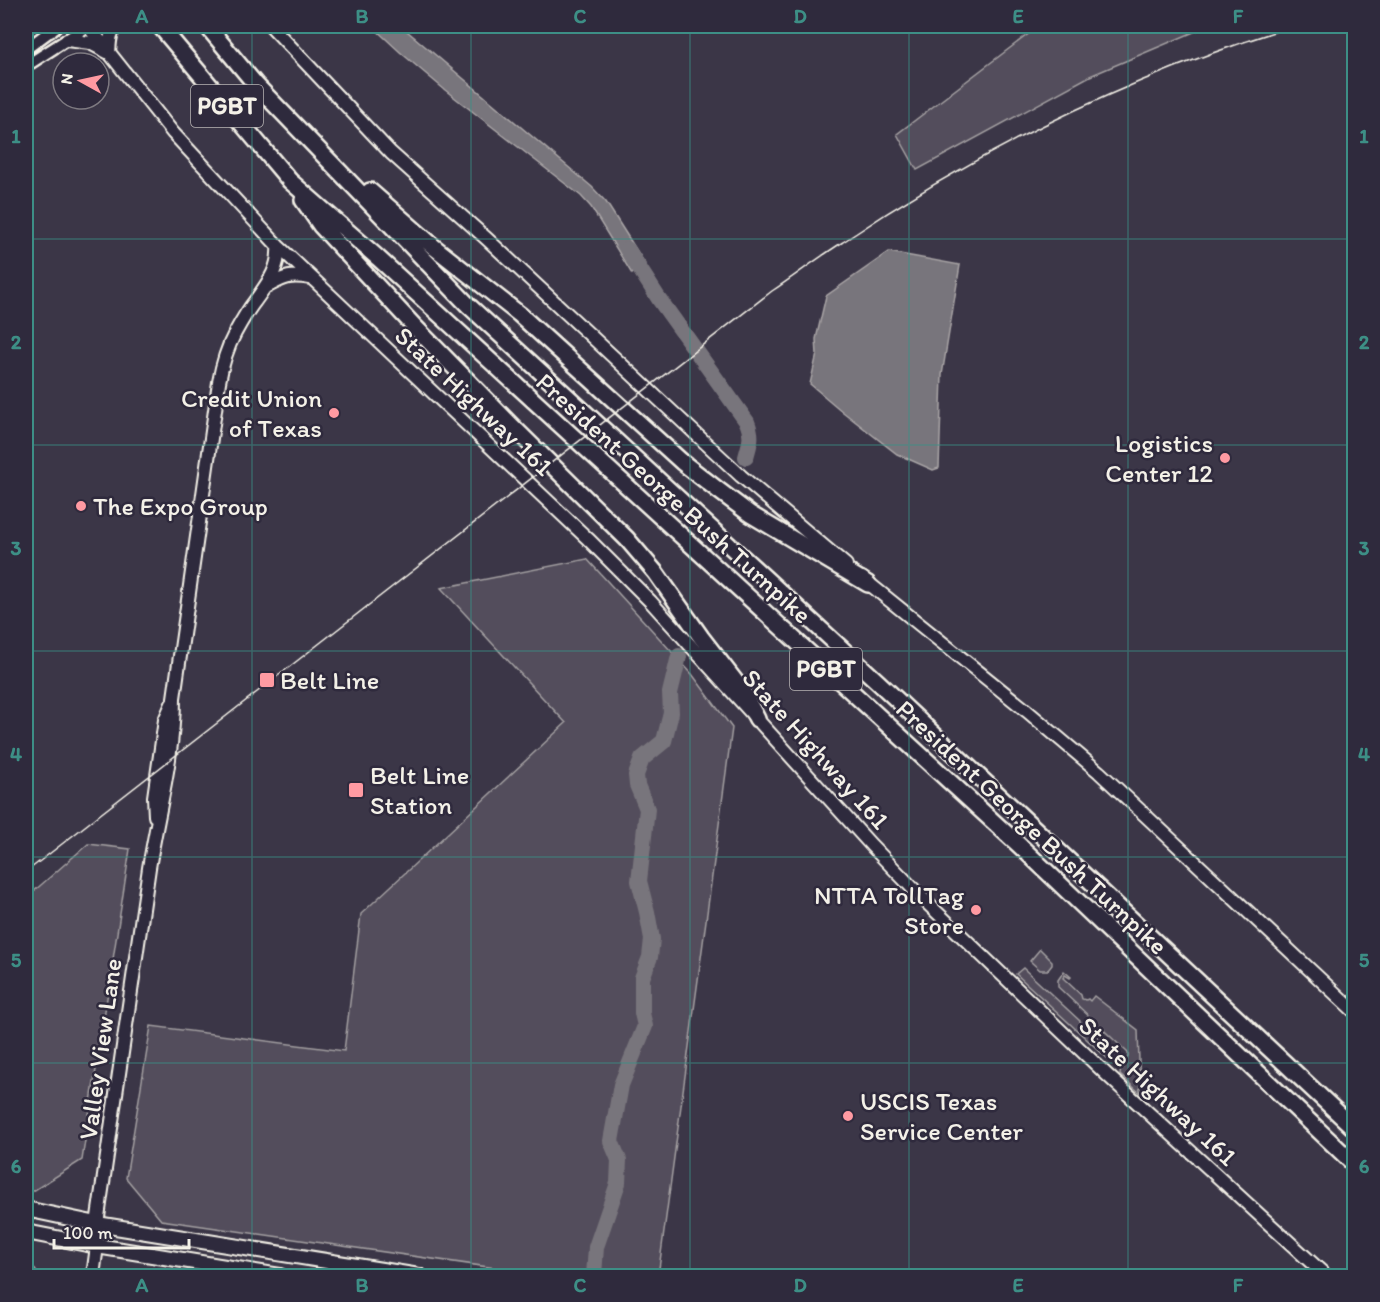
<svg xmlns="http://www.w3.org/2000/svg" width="1380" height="1302" viewBox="0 0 1380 1302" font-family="Itim,sans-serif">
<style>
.green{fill:#534e5c;stroke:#a4a0a2;stroke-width:1.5}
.water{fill:#78747b;stroke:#aaa6a7;stroke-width:1.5}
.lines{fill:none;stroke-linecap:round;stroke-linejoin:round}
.river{stroke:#78747b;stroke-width:16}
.tertiary-casing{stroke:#f4f1e8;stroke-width:15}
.secondary-casing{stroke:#f4f1e8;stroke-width:16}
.primary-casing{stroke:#f4f1e8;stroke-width:18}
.motorway-casing{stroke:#f4f1e8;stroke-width:20}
.tertiary{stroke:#2f2a3d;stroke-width:10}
.secondary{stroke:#2f2a3d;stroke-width:12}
.primary{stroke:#2f2a3d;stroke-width:14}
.motorway{stroke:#2f2a3d;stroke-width:15}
.tram{stroke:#f4f1e8;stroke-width:1.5}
.grid{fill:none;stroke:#3d8f86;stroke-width:1.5;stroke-opacity:0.55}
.poi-dot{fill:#ff9aa2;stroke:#2f2a3d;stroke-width:2}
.labels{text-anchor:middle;stroke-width:5;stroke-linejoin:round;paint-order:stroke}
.shield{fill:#2f2a3d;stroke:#b9b5b5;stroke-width:1.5}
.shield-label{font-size:24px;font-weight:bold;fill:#f4f1e8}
.poi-label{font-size:26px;fill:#f4f1e8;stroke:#2f2a3d;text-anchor:start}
.street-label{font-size:26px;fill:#f4f1e8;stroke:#2f2a3d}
.neatline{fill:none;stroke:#3d8f86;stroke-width:2}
.grid-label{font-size:20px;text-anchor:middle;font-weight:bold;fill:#3d8f86}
</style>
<rect width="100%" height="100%" fill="#3b3647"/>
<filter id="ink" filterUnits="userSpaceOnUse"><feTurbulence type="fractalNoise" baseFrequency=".0167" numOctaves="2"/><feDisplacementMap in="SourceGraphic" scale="12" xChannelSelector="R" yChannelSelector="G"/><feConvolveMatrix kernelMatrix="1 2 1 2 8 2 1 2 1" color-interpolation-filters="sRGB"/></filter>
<g filter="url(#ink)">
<path class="green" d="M 1039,26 L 1212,26 L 1201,29 L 1090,76 L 917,170 L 897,134 Z
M 587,559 L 692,674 L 732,728 L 658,1276 L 551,1276 L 161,1220 L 126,1178 L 151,1026 L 344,1051 L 361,914 L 566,723 L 441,588 Z
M 88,844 L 130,849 L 82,1160 L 30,1193 L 26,1192 L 26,898 Z
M 1040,949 L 1052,961 L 1052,965 L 1048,970 L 1040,970 L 1030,961 Z
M 1023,968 L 1109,1048 L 1111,1052 L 1110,1058 L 1107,1058 L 1016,974 Z
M 1064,971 L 1071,977 L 1070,978 L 1065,975 L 1063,978 L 1081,995 L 1082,999 L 1086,1000 L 1088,999 L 1090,1001 L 1094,996 L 1138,1030 L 1140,1093 L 1120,1075 L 1121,1066 L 1128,1057 L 1128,1053 L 1058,987 L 1058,980 Z
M 26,1255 L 39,1276 L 26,1276 Z"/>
<path class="water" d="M 372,26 L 401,26 L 592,187 L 606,202 L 644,262 L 632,274 L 591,207 L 581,196 L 445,90 L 400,52 Z
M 889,252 L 960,265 L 942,375 L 939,468 L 933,470 L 897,454 L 843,412 L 810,384 L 817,354 L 816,339 L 826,296 Z"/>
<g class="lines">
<path class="river" d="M 627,249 L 659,299 L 747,422 C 753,437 750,442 746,457
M 594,1276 L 596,1247 L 618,1183 L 619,1160 L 611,1141 L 621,1085 L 645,1026 L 642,1013 L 642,978 L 650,957 L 652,939 L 647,912 L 639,881 L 647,809 L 637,785 L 636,775 L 642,759 L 664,741 L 671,713 L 670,693 L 679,656"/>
<g class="tertiary-casing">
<path id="tertiary" d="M 26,49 L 57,26
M 26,66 L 88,26"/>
</g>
<g class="secondary-casing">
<path id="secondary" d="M 88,26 L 173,133 L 278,246 L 588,539 L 651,602 L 871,845 L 925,901 L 1105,1073 L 1326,1276
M 271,26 L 391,153 L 487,239 L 741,476 L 846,565
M 50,31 L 51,26
M 67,40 L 90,43 L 109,53 C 110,43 109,32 117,26
M 266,287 C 284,278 288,274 310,278
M 862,578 L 1027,711 L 1099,772 L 1354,1011
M 155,816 L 154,797 L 165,720 L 172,704
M 93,1276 L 97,1246 L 97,1224 C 114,1105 132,987 149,868 C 158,812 174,756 174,698 L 219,382 C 222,365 227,348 235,333 C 241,322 247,311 255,301 C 267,284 280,269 278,246"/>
</g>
<g class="primary-casing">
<path id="primary" d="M 26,1209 L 97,1224 L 419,1276
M 26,1232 L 97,1246 L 280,1276"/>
</g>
<g class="motorway-casing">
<path id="motorway" d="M 160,26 L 290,181 L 378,258 L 1020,846 L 1354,1164
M 207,26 L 256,85 L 469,306 L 878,682 L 1354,1128
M 370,191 L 434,247 L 519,314 L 682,462 L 718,490 L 750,514 L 868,584
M 303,200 L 321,226 L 416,328 L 511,425 L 627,539 L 656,573 L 701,637 L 742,690 L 757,719"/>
</g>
<use href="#tertiary" class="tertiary"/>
<use href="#secondary" class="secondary"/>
<use href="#primary" class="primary"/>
<use href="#motorway" class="motorway"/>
<path class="tram" d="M 26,872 L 772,291 C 796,275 819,257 843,242 C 981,149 1134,75 1293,26"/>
</g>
</g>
<path class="grid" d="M 252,26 L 252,1276M 471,26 L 471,1276M 690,26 L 690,1276M 909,26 L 909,1276M 1128,26 L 1128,1276M 26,239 L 1354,239M 26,445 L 1354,445M 26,651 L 1354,651M 26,857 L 1354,857M 26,1063 L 1354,1063"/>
<g class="poi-dot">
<circle cx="334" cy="413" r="6"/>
<circle cx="1225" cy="458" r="6"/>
<circle cx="81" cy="506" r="6"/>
<rect x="259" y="672" width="16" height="16" rx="3"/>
<rect x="348" y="782" width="16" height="16" rx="3"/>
<circle cx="976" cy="910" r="6"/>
<circle cx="848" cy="1116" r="6"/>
</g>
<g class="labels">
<g class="shield">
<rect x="191" y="85" width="72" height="42" rx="4.5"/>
<rect x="790" y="648" width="72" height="42" rx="4.5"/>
</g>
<g class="shield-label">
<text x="227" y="114">PGBT</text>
<text x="826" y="677">PGBT</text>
</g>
<g class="poi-label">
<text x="322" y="407" text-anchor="end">Credit Union<tspan x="322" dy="30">of Texas</tspan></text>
<text x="1213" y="452" text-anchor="end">Logistics<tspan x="1213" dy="30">Center 12</tspan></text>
<text x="93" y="515">The Expo Group</text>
<text x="280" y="689">Belt Line</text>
<text x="370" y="784">Belt Line<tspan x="370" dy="30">Station</tspan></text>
<text x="964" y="904" text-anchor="end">NTTA TollTag<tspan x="964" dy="30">Store</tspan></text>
<text x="860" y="1110">USCIS Texas<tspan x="860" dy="30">Service Center</tspan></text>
</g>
<g class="street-label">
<text transform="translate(474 401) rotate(43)" y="9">State Highway 161</text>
<text transform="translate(674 498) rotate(42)" y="9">President George Bush Turnpike</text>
<text transform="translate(816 749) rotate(48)" y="9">State Highway 161</text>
<text transform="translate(1032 827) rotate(43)" y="9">President George Bush Turnpike</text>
<text transform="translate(100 1049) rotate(-82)" y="9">Valley View Lane</text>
<text transform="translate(1158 1091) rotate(43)" y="9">State Highway 161</text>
</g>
</g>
<rect width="1380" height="1302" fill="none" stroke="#2f2a3d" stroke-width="66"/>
<g transform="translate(81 81) rotate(278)"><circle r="28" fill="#2f2a3d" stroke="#7e7a81" stroke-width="1.5"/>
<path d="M0-4.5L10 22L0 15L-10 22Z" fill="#ff9aa2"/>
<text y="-9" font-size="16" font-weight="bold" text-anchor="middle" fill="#f4f1e8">N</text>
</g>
<path d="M54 1239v9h135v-9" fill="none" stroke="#f4f1e8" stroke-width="3"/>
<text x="63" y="1239" font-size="18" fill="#f4f1e8" stroke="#2f2a3d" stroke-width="4.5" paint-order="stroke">100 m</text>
<rect x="33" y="33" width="1314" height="1236" class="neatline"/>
<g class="grid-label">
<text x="142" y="23">A</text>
<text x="362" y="23">B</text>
<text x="580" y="23">C</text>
<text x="800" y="23">D</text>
<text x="1018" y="23">E</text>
<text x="1238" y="23">F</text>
<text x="16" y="143">1</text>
<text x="1364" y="143">1</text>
<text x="16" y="349">2</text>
<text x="1364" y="349">2</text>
<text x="16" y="555">3</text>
<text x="1364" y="555">3</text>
<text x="16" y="761">4</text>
<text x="1364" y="761">4</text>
<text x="16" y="967">5</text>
<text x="1364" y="967">5</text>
<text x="16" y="1173">6</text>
<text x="1364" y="1173">6</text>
<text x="142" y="1292">A</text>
<text x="362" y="1292">B</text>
<text x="580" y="1292">C</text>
<text x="800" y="1292">D</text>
<text x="1018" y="1292">E</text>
<text x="1238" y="1292">F</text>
</g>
</svg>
